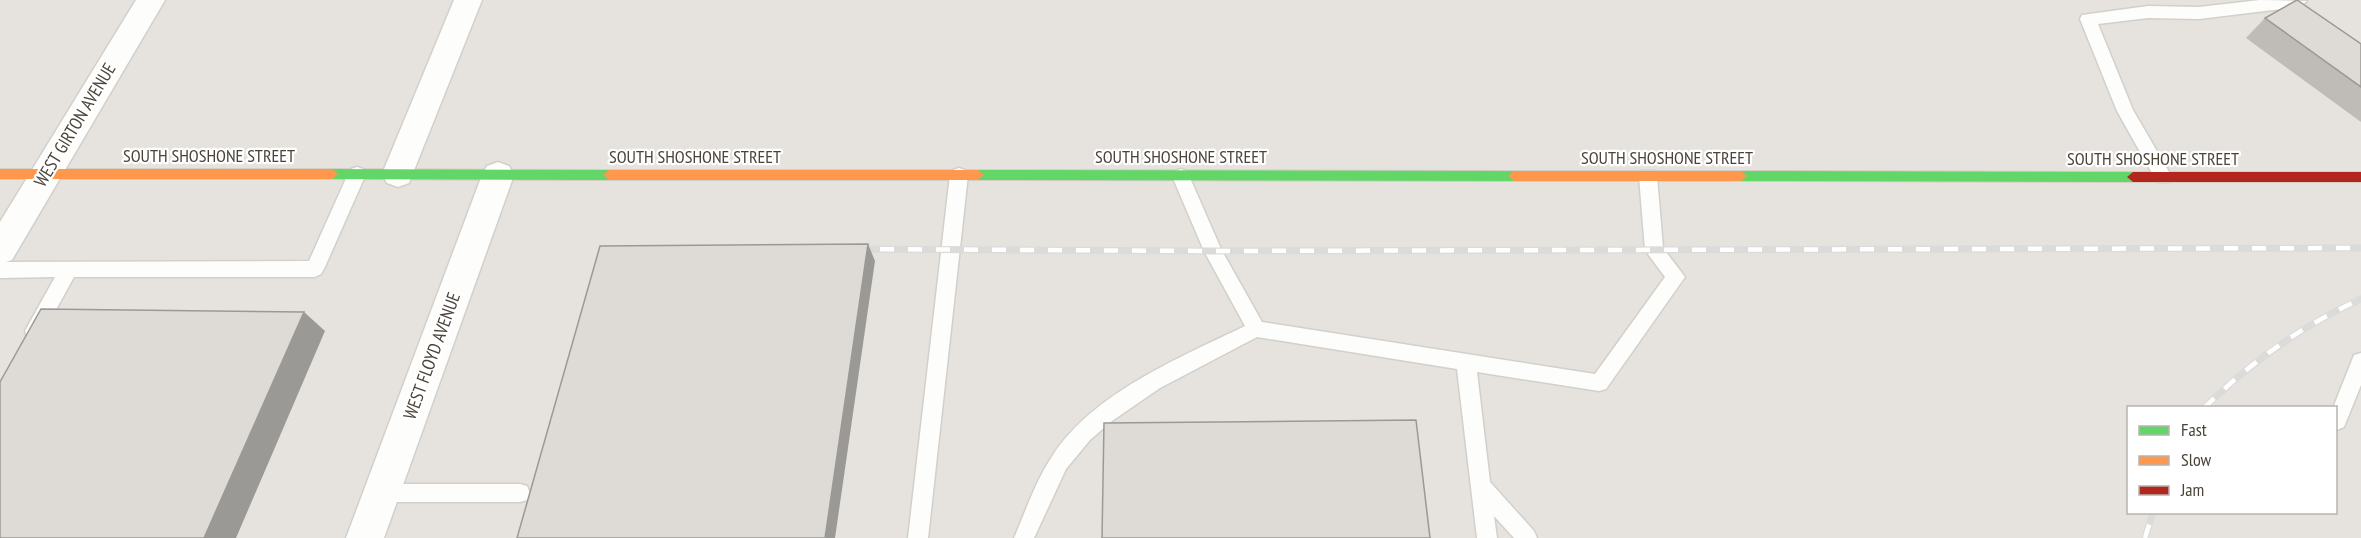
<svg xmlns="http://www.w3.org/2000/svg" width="2361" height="538" viewBox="0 0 2361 538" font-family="'PT Sans Narrow',sans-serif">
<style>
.industrial{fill:#e6e2de;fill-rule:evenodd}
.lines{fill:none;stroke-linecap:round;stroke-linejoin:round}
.lane-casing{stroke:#d2d0cb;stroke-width:3}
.street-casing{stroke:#d2d0cb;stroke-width:3}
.fast-casing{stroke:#d3cfc5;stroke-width:2}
.slow-casing{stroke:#d3cfc5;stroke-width:2}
.jam-casing{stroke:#d3cfc5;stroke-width:2}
.lane{fill:#fdfdfc;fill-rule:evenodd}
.street{fill:#fdfdfc;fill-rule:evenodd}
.fast{fill:#63d668;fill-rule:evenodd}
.slow{fill:#ff974d;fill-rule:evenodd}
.jam{fill:#b3261e;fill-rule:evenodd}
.rail-casing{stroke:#dbdbda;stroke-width:7}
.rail{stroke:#fff;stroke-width:4.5;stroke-dasharray:14;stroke-linecap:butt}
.wall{fill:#bfbcb8}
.shaded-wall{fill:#9b9996}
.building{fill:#dedbd6;stroke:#9b9996;stroke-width:1.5}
.labels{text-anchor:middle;stroke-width:4.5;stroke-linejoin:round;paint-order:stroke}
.street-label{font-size:18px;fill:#4b4439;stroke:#fff}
</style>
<rect width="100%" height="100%" fill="#f4f2ee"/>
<path class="industrial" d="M 0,0 L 2361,0 L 2361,538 L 0,538 ZM 2128,408 L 2336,408 L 2336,512 L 2128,512 Z"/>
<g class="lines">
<g class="lane-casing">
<path id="lane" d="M 2260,0 L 2307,1 L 2299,7 L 2199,19 L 2148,18 L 2098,24 L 2133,110 L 2172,177 L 2169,182 L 2157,182 L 2117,111 L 2080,19 L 2082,15 L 2148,6 L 2199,7 Z
M 357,167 L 363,169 L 366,174 L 324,269 L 321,274 L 315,277 L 74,277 L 41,337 L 34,339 L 27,337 L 25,331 L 55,277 L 0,278 L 0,262 L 309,261 L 348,174 L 351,169 Z
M 959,168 L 965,170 L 968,175 L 928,538 L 908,538 L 950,175 L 953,170 Z
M 1181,169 L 1187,171 L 1221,249 L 1262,322 L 1595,374 L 1665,277 L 1645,250 L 1639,176 L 1642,171 L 1654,171 L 1657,176 L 1663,248 L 1685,277 L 1606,389 L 1599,391 L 1477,372 L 1490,482 L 1534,531 L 1537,538 L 1514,538 L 1494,516 L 1497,538 L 1477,538 L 1457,369 L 1257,337 L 1160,388 L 1112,421 L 1090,440 L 1066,469 L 1034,538 L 1014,538 C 1026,510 1036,480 1053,455 C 1093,393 1181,357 1245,326 L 1204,251 L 1172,176 L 1175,171 Z
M 2361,353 L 2361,385 L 2344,427 L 2337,430 L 2336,408 L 2333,408 L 2354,355 Z
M 382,484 L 520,484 L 527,486 L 530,493 L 527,500 L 520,502 L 382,502 L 375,500 L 372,493 L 375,486 Z"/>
</g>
<g class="street-casing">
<path id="street" d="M 136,0 L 165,0 L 12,260 L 0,264 L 0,222 Z
M 454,0 L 482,0 L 409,183 L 398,187 L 387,183 L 382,174 Z
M 498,162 L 509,166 L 514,175 L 384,538 L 346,538 L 482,175 L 487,166 Z"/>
</g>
<g class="fast-casing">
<path id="fast" d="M 332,169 L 609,170 L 615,175 L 609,180 L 332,179 L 326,174 Z
M 978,170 L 1514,171 L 1520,176 L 1514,181 L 978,180 L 972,175 Z
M 1741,171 L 2133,172 L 2139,177 L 2133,182 L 1741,181 L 1735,176 Z"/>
</g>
<g class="slow-casing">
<path id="slow" d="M 0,169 L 332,169 L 338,174 L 332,179 L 0,179 Z
M 609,170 L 978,170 L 984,175 L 978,180 L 609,180 L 603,175 Z
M 1514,171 L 1741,171 L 1747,176 L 1741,181 L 1514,181 L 1508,176 Z"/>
</g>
<g class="jam-casing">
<path id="jam" d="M 2133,172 L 2361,172 L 2361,182 L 2133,182 L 2127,177 Z"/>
</g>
<use href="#lane" class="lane"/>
<use href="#street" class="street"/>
<use href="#fast" class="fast"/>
<use href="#slow" class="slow"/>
<use href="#jam" class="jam"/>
<g class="rail-casing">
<path id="rail" d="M 852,249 L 1213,251 L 2361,248
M 2204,408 C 2251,362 2301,326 2361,299
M 2145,538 L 2153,512"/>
</g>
<use href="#rail" class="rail"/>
</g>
<path class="wall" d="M 2265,18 L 2361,44 L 2361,122 L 2246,38 Z"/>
<path class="shaded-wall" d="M 868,244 L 875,261 L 835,538 L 825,538 Z
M 304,312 L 325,331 L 236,538 L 204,538 Z"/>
<path class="building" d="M 2297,0 L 2361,44 L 2361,87 L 2265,18 Z
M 868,244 L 825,538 L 517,538 L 600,246 Z
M 41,309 L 304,312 L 204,538 L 0,538 L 0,382 Z
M 1416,420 L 1430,538 L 1102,538 L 1104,423 Z"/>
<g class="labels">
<g class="street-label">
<text transform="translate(75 125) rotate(-59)" y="6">WEST GIRTON AVENUE</text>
<text x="209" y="162">SOUTH SHOSHONE STREET</text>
<text x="695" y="163">SOUTH SHOSHONE STREET</text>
<text x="1181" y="163">SOUTH SHOSHONE STREET</text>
<text x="1667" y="164">SOUTH SHOSHONE STREET</text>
<text x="2153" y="165">SOUTH SHOSHONE STREET</text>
<text transform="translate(432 356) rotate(-70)" y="6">WEST FLOYD AVENUE</text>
</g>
</g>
<rect x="2127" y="406" width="210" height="108" fill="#ffffff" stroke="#b7b4b0" stroke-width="1.5"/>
<rect x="2139" y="426" width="30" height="9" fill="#63d668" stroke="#b7b4b0" stroke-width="1.5"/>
<text x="2181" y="436" font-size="18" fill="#4b4439">Fast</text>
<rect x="2139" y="456" width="30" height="9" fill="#ff974d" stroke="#b7b4b0" stroke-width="1.5"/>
<text x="2181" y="466" font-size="18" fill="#4b4439">Slow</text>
<rect x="2139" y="486" width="30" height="9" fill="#b3261e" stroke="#b7b4b0" stroke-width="1.5"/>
<text x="2181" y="496" font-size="18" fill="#4b4439">Jam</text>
</svg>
